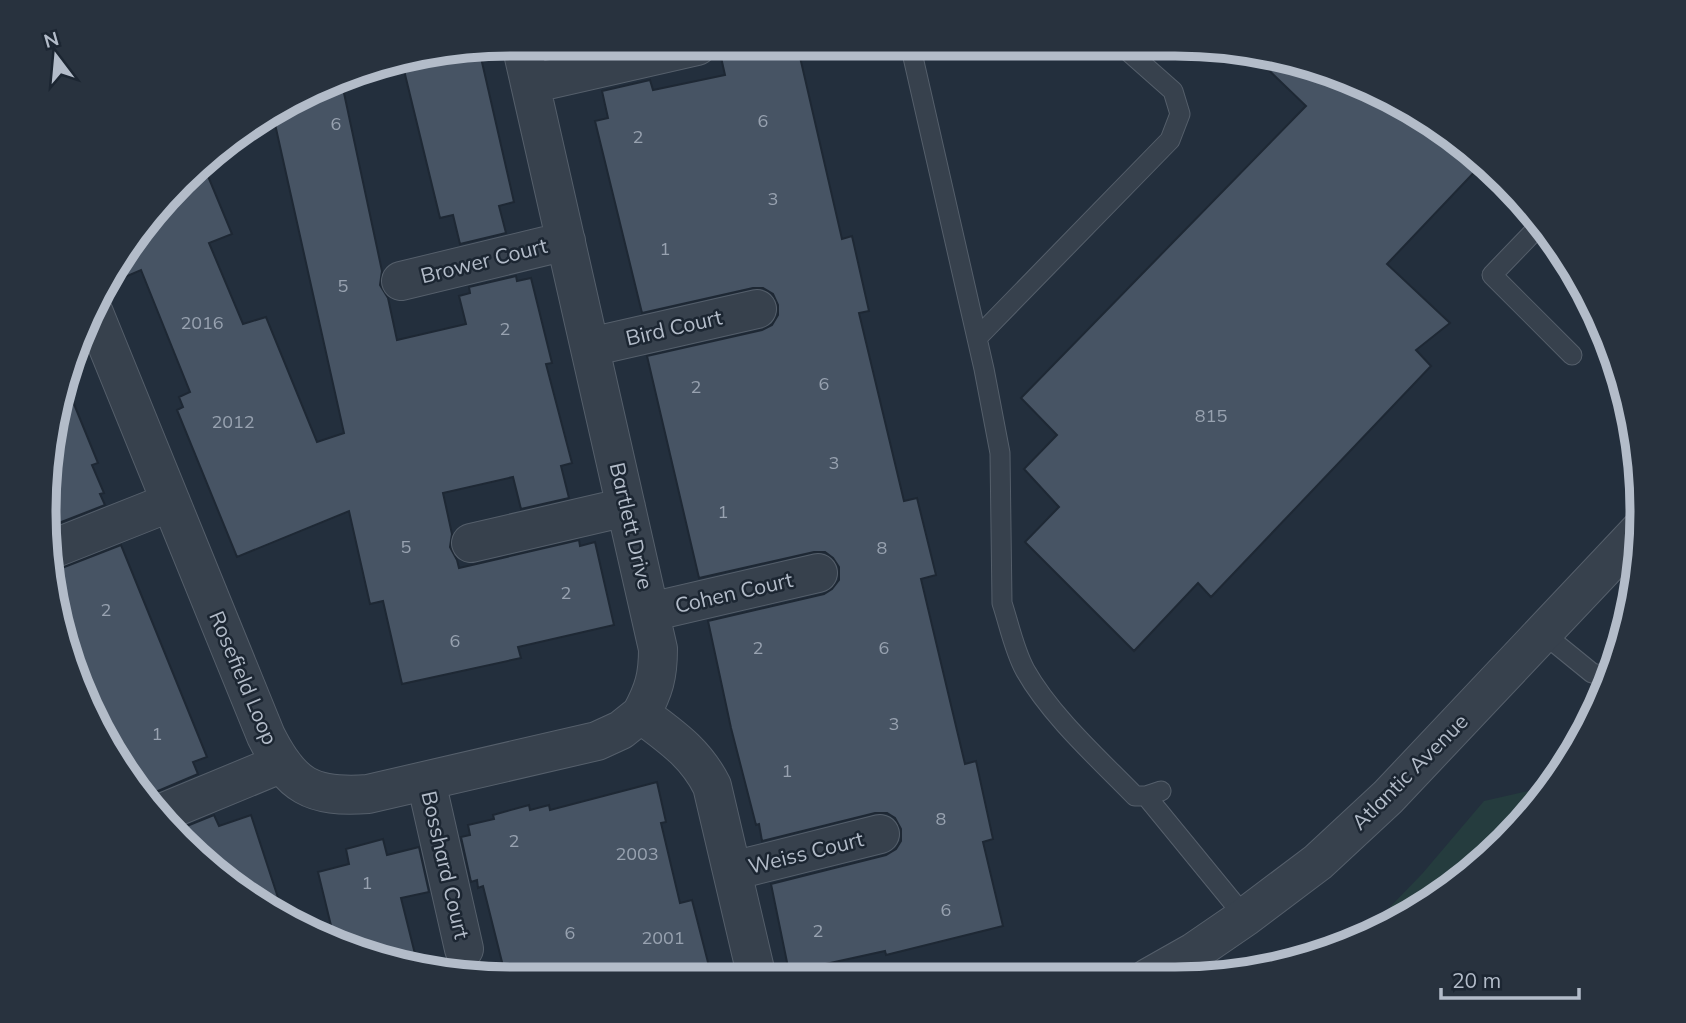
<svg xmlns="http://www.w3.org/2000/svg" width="1686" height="1023" viewBox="0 0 1686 1023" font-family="Mulish,sans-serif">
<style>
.green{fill:#253c3e}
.building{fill:#475464;stroke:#1e2834;stroke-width:2}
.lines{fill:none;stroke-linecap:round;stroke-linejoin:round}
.service-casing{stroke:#555f6b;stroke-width:21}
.minor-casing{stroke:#555f6b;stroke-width:40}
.tertiary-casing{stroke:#555f6b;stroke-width:40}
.service{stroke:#37414d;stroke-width:19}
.minor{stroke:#37414d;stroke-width:38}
.tertiary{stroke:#37414d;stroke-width:38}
.labels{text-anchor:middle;stroke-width:5;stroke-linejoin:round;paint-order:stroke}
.number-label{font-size:18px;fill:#98a2b0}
.street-label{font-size:21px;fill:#b3bcc9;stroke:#1c2632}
.rim{fill:none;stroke:#b3bcc9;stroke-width:9}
</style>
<rect width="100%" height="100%" fill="#232f3d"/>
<path class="green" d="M 1550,786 L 1483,863 L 1409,916 L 1360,938 L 1422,874 L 1484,801 Z"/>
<path class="building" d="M 718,44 L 797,44 L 842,239 L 852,236 L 869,311 L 859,313 L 904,501 L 917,498 L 936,575 L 921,579 L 965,764 L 976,761 L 993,839 L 983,842 L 1003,926 L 886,955 L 885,951 L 789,972 L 771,884 L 886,855 L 896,849 L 901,841 L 901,829 L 895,818 L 887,813 L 875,813 L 762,841 L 759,824 L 756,825 L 731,728 L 708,621 L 824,594 L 832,589 L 839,580 L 839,567 L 833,558 L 825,552 L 814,552 L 699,578 L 647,356 L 762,330 L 772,325 L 778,315 L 778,305 L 773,294 L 763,288 L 753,288 L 642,313 L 595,121 L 608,118 L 602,91 L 650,80 L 653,90 L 725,75 Z
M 479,49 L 514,202 L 499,206 L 506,233 L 460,244 L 453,215 L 440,218 L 402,62 Z
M 1252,54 L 1325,69 L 1435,123 L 1483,163 L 1387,264 L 1450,323 L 1416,350 L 1431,366 L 1211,597 L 1198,583 L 1134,651 L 1025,542 L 1059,507 L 1024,469 L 1057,435 L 1021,398 L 1306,106 Z
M 341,79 L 382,271 L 380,285 L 388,298 L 397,340 L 466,324 L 459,296 L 470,293 L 469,287 L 516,276 L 517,281 L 531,278 L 552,363 L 546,364 L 572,463 L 561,466 L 569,498 L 521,509 L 513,477 L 443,493 L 452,534 L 450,547 L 457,560 L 459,568 L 579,540 L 580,546 L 595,542 L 614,625 L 518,647 L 521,658 L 402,684 L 383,601 L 370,604 L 349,511 L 237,557 L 177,410 L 183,407 L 179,397 L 190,392 L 141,270 L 111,283 L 140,227 L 203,164 L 232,234 L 209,243 L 243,324 L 266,317 L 317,442 L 344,433 L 273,115 Z
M 65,382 L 98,463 L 92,465 L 104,493 L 100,494 L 105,505 L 46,528 L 44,512 Z
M 121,545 L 207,757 L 193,762 L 198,774 L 151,794 L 144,799 L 69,662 L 54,571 Z
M 657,782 L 666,822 L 661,823 L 680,903 L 692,900 L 712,978 L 506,978 L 483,886 L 478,888 L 477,880 L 471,882 L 461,837 L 470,835 L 468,825 L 494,819 L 493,815 L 529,805 L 530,810 L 549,805 L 550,810 Z
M 214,815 L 219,826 L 251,815 L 284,916 L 251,900 L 177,830 Z
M 383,839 L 387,855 L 419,847 L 429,892 L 401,898 L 418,966 L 361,954 L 335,942 L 318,872 L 349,864 L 346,849 Z"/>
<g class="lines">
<g class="service-casing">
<path id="service" d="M 910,44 L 984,369 L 1000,453 L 1002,603 C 1009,624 1014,650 1025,670 C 1051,716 1098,758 1135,796 L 1146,796 L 1161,791
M 1541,224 L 1492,275 L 1572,355
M 977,338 L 1170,140 L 1180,114 L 1173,91 L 1121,45
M 1544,634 L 1592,673 L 1611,677
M 1146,796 L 1245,917"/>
</g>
<g class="minor-casing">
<path id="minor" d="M 521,44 L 658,649 C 658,676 654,690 641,714 C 670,736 695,752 712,786 L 757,978
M 530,84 L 697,46
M 401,281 L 566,241
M 94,313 L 266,736 C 291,786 311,798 368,794 L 597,741 L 621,730 L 641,714
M 590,347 L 757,309
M 471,543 L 626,507
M 50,550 L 171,502
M 650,612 L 818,573
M 426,781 L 464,949
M 159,814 L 280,764
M 732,871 L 880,834"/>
</g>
<g class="tertiary-casing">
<path id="tertiary" d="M 1148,978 L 1194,952 L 1245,917 L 1318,862 L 1388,797 L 1640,530"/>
</g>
<use href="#service" class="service"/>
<use href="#minor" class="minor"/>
<use href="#tertiary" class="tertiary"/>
</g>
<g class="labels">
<g class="number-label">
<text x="763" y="127">6</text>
<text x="336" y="130">6</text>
<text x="638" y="143">2</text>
<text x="773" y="205">3</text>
<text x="665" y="255">1</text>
<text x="343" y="292">5</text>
<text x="202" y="329">2016</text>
<text x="505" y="335">2</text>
<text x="824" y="390">6</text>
<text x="696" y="393">2</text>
<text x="1211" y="422">815</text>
<text x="233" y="428">2012</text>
<text x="834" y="469">3</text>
<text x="723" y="518">1</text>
<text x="406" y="553">5</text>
<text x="882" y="554">8</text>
<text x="566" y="599">2</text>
<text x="106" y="616">2</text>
<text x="455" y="647">6</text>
<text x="758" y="654">2</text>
<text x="884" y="654">6</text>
<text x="894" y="730">3</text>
<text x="157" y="740">1</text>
<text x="787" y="777">1</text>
<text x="941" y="825">8</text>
<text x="514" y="847">2</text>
<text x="637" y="860">2003</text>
<text x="367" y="889">1</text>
<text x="946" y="916">6</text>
<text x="818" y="937">2</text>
<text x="570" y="939">6</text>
<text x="663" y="944">2001</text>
</g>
<g class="street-label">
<text transform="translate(484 261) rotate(-14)" y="7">Brower Court</text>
<text transform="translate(674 328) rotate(-13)" y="7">Bird Court</text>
<text transform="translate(631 526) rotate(77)" y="7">Bartlett Drive</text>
<text transform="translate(734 593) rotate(-13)" y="7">Cohen Court</text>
<text transform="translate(243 678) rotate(67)" y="7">Rosefield Loop</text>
<text transform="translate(1410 772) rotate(-45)" y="7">Atlantic Avenue</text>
<text transform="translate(806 853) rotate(-14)" y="7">Weiss Court</text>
<text transform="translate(445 865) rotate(77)" y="7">Bosshard Court</text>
</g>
</g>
<path d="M0 0H1686V1023H0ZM511 56H1175A455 455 0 0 1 1630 511V512A455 455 0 0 1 1175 967H511A455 455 0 0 1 56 512V511A455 455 0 0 1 511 56Z" fill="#28323e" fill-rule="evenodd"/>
<path class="rim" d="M511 56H1175A455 455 0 0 1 1630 511V512A455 455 0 0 1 1175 967H511A455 455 0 0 1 56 512V511A455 455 0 0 1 511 56Z"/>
<g transform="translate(56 56) rotate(344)" stroke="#1c2632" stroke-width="5" paint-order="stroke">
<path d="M0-5L12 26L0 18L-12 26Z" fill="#b3bcc9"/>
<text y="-10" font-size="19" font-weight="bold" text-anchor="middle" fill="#b3bcc9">N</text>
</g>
<path d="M1441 988v10h138v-10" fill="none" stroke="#b3bcc9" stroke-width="3.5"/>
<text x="1452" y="988" font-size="21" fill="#b3bcc9" stroke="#1c2632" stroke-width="5" paint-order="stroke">20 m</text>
</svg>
